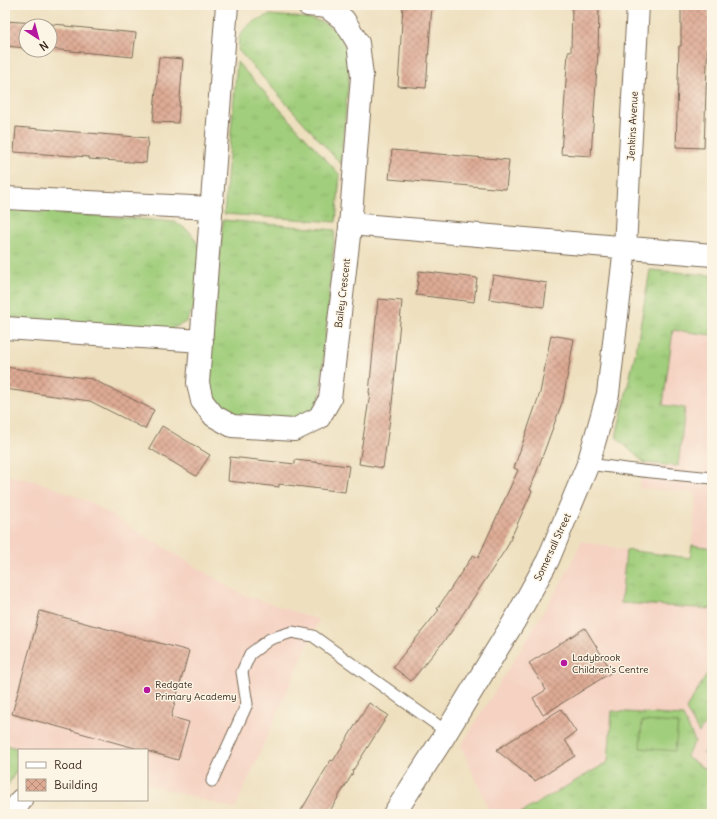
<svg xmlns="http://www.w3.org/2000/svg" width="717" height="819" viewBox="0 0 717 819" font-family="Delius,sans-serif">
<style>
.built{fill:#f5d2c2}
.grass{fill:url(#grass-tufts);stroke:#6e7c4d}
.park{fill:#a1ce7c;stroke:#6e7c4d}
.building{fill:url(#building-cross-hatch)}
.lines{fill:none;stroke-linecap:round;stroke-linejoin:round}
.service-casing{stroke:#7a6a56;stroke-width:13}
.minor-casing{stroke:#7a6a56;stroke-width:24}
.service{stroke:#fff;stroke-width:11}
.minor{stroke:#fff;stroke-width:22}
.poi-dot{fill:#b5179e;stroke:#fcf5e5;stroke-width:1.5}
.labels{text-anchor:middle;stroke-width:3;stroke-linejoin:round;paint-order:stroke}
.street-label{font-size:10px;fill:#3b2a1e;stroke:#fcf5e5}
.poi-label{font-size:10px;fill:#3b2a1e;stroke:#fcf5e5;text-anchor:start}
</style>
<defs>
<pattern id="grass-tufts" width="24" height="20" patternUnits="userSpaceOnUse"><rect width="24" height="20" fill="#a1ce7c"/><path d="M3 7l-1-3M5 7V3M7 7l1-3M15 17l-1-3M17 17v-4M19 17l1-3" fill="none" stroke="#8cb16b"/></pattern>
<pattern id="building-cross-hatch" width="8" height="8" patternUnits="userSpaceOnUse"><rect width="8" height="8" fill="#deaa94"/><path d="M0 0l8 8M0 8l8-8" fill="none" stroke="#b58b78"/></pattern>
</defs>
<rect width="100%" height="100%" fill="#fcf5e5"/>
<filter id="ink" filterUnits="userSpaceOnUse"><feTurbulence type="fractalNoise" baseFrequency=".025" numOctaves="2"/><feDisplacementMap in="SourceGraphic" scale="8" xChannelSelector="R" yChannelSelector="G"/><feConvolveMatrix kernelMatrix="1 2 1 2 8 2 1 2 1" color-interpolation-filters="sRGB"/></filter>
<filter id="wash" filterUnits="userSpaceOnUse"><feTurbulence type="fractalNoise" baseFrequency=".012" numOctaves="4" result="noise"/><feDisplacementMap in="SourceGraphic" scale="16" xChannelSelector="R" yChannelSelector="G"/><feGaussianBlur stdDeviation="0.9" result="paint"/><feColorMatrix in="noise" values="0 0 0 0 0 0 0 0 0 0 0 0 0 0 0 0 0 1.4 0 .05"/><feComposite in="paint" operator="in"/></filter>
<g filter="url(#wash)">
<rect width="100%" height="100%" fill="#eee0bf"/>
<path class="built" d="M 650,270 L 712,275 L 712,814 L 491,814 L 461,746 L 562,581 L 582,541 L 626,550 L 691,558 L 696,493 L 639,488 L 644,463 L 616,437 L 636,350 Z
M 5,475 L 39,482 L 90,502 L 239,593 L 319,620 L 235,809 L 147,784 L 147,750 L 25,750 L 5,745 Z"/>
<path class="grass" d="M 269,15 C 310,19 341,14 350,63 L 341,164 L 238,50 C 239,47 238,41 239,38 C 244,25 257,19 269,15 Z
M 237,62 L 340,175 L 336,222 L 224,214 Z
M 5,208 L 176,222 L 191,233 L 200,248 L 195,306 L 186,322 L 167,331 L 5,318 Z
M 223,220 L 335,230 L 320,398 L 314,408 L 303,416 L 291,420 L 233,415 L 220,407 L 211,397 L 208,385 Z
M 650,270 L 712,275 L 712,335 L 673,330 L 663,405 L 685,408 L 678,466 L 644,463 L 616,437 L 636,350 Z
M 692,545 L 712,548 L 712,609 L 621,603 L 626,550 L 690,558 Z
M 712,666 L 712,712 L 699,733 L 686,709 Z
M 612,711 L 683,716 L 695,741 L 686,757 L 712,773 L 712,814 L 519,814 L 608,762 Z
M 5,745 L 25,750 L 19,750 L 19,766 L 5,790 Z"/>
<path class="park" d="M 642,721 L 678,723 L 675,751 L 640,748 Z
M 712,738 L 712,759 L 703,753 Z"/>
<g id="blocks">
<path class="building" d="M 403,5 L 432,5 L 426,88 L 398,86 Z
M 572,5 L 599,5 L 598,53 L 591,156 L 561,154 L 568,52 L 571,52 Z
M 681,5 L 709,5 L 709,35 L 708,35 L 704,148 L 676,147 L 679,46 L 681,46 Z
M 5,21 L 65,25 L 65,26 L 136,33 L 133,57 L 50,49 L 50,26 L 26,26 L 26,48 L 5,46 Z
M 159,57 L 183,59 L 178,123 L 153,122 Z
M 16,127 L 148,138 L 146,163 L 89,159 L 89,157 L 14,152 Z
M 392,150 L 509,160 L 506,189 L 389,179 Z
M 419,271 L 477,278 L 474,302 L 416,295 Z
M 493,275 L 547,283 L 544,307 L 489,299 Z
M 378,299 L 402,301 L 392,404 L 383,468 L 359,464 L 370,393 L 369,393 Z
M 551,335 L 574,339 L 563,400 L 530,490 L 532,491 L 507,547 L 449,635 L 411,681 L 393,667 L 439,610 L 437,609 L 473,555 L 478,558 L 518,470 L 514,468 L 540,393 Z
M 5,367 L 92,379 L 154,410 L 145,429 L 90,401 L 5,389 Z
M 162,426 L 210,455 L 196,476 L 149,448 Z
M 230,457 L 295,464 L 295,460 L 349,466 L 345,492 L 279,484 L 279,487 L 228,481 Z
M 40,611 L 189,651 L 171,717 L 189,722 L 178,760 L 147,751 L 147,750 L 142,750 L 12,714 Z
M 585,628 L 612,672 L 543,715 L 533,698 L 546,690 L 529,663 Z
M 369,703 L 388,715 L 352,772 L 353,773 L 328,814 L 299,814 L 331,760 L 333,761 Z
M 561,709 L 576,732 L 565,740 L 575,756 L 535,781 L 496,750 Z"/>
</g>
</g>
<g filter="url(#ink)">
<use href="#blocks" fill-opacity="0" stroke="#7a6a56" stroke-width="1"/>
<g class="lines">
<g class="service-casing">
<path id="service" d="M 588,464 L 642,471 L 712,478
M 212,781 L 247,704 L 242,672 L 250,654 L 270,639 L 292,632 L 313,636 L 447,732"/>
</g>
<g class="minor-casing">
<path id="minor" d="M 227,5 L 198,383 L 202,401 L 214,416 L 232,426 L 294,430 L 319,418 L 330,399 L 350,227 L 362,76 L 358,43 L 344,20 L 327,7 L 308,5
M 5,198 L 212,208
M 350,224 L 712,255
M 5,328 L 202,341
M 12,814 L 21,800
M 394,814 L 443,738 L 515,620 L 548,560 L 588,464 L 608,394 L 625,247 L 638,5"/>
</g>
<use href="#service" class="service"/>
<use href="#minor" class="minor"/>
</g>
</g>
<g class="poi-dot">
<circle cx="564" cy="663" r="4"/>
<circle cx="147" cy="690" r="4"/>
</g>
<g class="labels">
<g class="street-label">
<text transform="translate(632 126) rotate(-87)" y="4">Jenkins Avenue</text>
<text transform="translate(342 293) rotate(-83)" y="4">Bailey Crescent</text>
<text transform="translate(552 547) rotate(-65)" y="4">Somersall Street</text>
</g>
<g class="poi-label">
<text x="572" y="661">Ladybrook<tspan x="572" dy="12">Children's Centre</tspan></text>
<text x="155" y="688">Redgate<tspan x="155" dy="12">Primary Academy</tspan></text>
</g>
</g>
<rect width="717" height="819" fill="none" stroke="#fcf5e5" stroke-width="20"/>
<rect x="18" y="749" width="130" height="52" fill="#fcf5e5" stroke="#afa495"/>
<rect x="26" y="762" width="20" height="6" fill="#ffffff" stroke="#afa495"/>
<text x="54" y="769" font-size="12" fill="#3b2a1e">Road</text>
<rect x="26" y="779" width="20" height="12" fill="url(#building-cross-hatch)" stroke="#afa495"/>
<text x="54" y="789" font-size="12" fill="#3b2a1e">Building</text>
<g transform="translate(38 38) rotate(144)"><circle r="19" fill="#fcf5e5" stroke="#afa495"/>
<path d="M0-3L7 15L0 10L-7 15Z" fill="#b5179e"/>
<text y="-6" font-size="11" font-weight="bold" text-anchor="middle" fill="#3b2a1e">N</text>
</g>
</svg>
